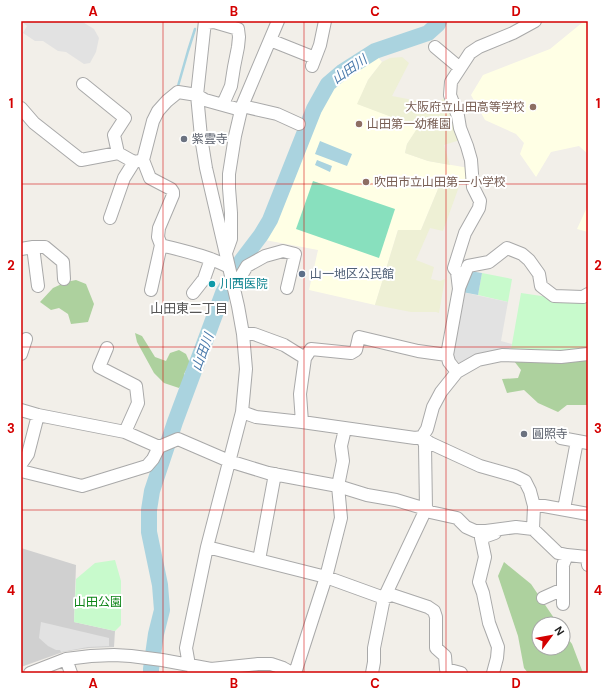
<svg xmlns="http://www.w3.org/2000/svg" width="609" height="694" viewBox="0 0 609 694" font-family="'DM Sans','Noto Sans JP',sans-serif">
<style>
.education{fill:#ffffe5}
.religious{fill:#d0d0d0}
.farmland{fill:#eef0d5}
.forest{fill:#add19e}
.park{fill:#c8facc}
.pitch{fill:#88e0be}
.parking{fill:#e2e2e2}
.water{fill:#aad3df}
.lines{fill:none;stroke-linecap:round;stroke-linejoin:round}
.stream{stroke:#aad3df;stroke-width:2.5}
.river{stroke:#aad3df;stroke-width:16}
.minor-casing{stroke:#a9a9a9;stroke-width:14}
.minor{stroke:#fff;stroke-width:12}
.grid{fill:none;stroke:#d40000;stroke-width:1;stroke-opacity:0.55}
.education-dot{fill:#8d6e63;stroke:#fff;stroke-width:1.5}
.worship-dot{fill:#6b7280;stroke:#fff;stroke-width:1.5}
.service-dot{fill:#5c6f8a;stroke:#fff;stroke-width:1.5}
.culture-dot{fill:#0f9aa8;stroke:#fff;stroke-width:1.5}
.labels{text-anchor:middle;stroke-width:4;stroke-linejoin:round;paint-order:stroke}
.education-label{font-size:12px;fill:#785e54;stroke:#fff;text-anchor:start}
.worship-label{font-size:12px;fill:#5b616d;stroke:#fff;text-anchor:start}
.service-label{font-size:12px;fill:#4e5e75;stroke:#fff;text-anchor:start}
.culture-label{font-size:12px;fill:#0d838f;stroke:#fff;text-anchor:start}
.park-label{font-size:12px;fill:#0c8416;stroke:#fff}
.water-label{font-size:13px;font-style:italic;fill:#4a7aab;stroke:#fff}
.neighbourhood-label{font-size:13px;fill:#555;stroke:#fff}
.neatline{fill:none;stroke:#d40000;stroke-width:1.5}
.grid-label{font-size:13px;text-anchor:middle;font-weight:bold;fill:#d40000}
</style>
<rect width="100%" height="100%" fill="#f2efe9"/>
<path class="education" d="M 583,21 L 588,21 L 588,154 L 579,146 L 551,152 L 536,177 L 520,154 L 524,143 L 516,134 L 485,120 L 471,95 L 483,75 L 550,49 L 583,22 Z
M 377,56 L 382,62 L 368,80 L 358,104 L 419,127 L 407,144 L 405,153 L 428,161 L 469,168 L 470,182 L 443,177 L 421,230 L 398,230 L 375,305 L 309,290 L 318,250 L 265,240 L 313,126 L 333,88 L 346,75 Z
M 588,205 L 588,232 L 577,229 Z"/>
<path class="religious" d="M 21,548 L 76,565 L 74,622 L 115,631 L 114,647 L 89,648 L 63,652 L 21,667 Z"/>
<path class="farmland" d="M 402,57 L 409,63 L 392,96 L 434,104 L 447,97 L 460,140 L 444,145 L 450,165 L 428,161 L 405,153 L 407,144 L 418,127 L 357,104 L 368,80 L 382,62 L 390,58 Z
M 443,177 L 461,181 L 443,231 L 430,228 L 416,260 L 434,267 L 431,279 L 440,281 L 445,279 L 439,313 L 436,312 L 411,312 L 375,305 L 398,230 L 421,230 Z"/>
<path class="forest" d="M 76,280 L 86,284 L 94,304 L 88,322 L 71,324 L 68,314 L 59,308 L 51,310 L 40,302 L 53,288 L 66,282 Z
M 135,333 L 142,336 L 155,357 L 166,361 L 170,353 L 179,350 L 186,354 L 190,363 L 184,374 L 185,380 L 179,388 L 164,383 L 154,373 L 137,342 Z
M 588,359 L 588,405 L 567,405 L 558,412 L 538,403 L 524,390 L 507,393 L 502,379 L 518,378 L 521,370 L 514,361 Z
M 504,562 L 531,584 L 558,624 L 539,624 L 539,648 L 563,648 L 563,632 L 572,644 L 583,673 L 528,673 L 524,668 L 518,636 L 498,576 Z"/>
<path class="park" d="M 482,273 L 512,279 L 508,302 L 478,295 Z
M 521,293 L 555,298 L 588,300 L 588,350 L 561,352 L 510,351 L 512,344 Z
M 115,560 L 121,581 L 121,625 L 115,631 L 74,622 L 76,579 L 95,563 Z"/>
<path class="pitch" d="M 313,181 L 395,209 L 379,258 L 296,229 Z"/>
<path class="parking" d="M 21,21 L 81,21 L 94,29 L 99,38 L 96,52 L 90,63 L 84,64 L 66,52 L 58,51 L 43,41 L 35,41 L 23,33 L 27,26 Z
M 462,292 L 508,302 L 501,341 L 512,344 L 510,351 L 467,363 L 460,363 L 455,359 L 450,354 Z
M 41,622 L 109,638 L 109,646 L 88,647 L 61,652 L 60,650 L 56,650 L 48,646 L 39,638 Z"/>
<path class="water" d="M 320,141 L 352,154 L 347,166 L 315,154 Z
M 317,160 L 332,166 L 330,172 L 315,165 Z
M 470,271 L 482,273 L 478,295 L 462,292 Z"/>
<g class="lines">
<path class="stream" d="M 178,86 L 188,51 L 195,29"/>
<path class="river" d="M 151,673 L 151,669 L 156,634 L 162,610 L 160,585 L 149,532 L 149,510 L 152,491 L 175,422 L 223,293 L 242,260 L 261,235 L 270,220 L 314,109 L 328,84 L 342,72 L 375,51 L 428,33 L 438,24 L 439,21"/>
<g class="minor-casing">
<path id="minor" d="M 205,23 L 214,22 L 238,29 L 239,37 L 238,47 L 234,67 L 231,86 L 223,104
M 270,40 L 315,58
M 435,47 L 460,68
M 312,66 L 320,45 L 325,21
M 83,84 L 125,118 L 114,135 L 118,153 L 134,162 L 143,160
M 242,106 L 277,114 L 299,124
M 21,108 L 34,123 L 81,160 L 118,153
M 110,218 L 124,178 L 134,162
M 33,247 L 38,286
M 21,249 L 33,247 L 45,247 L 63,262 L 64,279
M 226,253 L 231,239 L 231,213 L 229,188 L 229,174 L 235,136 L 242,106 L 278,21
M 229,267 C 208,256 184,251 161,245 L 158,237 L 159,228 L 173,195 L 173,192 L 171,189 L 150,178 L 143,160 L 153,121 L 158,111 L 167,101 L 178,92 L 197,95 L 205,100 L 241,110
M 233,283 L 238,281 L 247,266 L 265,256 L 283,251 L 295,254 L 287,288
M 459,288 L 468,266 L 489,262 L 507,248 L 522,254 L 529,260 L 539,274 L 541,286 L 554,296 L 583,297 L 588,294
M 151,290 L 161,245
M 193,293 L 204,279 L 211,259
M 243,334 L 254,334 L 284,345 L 305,358
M 107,348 L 99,367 L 136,386 L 138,403 L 125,432
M 21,354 L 26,339
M 457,372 L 449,362 L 447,355 L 459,289 L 457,272 L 454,268 L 465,233 L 479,208 L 480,201 L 473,187 L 471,160 L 467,146 L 460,128 L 458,116 L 450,95 L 451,82 L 470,53 L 479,47 L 513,33 L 535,21
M 21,410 L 38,415 L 125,432 L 159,447
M 242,412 L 256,417 L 302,422 L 415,438 L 422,437 L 430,443 L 456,455 L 480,466 L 515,476 L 525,481 L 530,491 L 534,506 L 533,529
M 302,422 L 300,394 L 305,358 L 311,349 L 351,353 L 356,350 L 359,337 L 418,351 L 447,355
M 561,438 L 588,443
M 21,464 L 28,454 L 38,415
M 21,471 L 82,486 L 147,466 L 153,459 L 159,447 L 178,439 L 229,461 L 268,473 L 338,486 L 367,495 L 396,500 L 426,509 L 430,512 L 457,518 L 466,527 L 475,531 L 486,531 L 516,527 L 533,529 L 558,553 L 567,555 L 587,557 L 588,565
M 534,506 L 544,506 L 588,514
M 564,509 L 577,441
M 207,547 L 326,577 L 384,598 L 392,595 L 428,607 L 434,611 L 436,617 L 436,648 L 445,656 L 446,669 L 461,673
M 259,560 L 275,474
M 543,598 L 563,589
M 563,604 L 563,565 L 567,555
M 66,659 L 71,673
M 30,673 L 66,659 L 91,656 L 114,655 L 131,656 L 162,660 L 211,669 L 258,664 L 271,664 L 283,668 L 292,673
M 198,673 L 189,665 L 186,648 L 207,547 L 242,412 L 246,369 L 243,334 L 238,306 L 206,168 L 201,137 L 197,95 L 205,21
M 295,673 L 326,577 L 341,518 L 338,486 L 343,461 L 341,446 L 345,429
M 372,673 L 374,662 L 374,648 L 384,598 L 426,509 L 425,445 L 422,437 L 427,429 L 433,407 L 441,392 L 457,372 L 478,360 L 502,355 L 561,357 L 588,354
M 493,673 L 497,658 L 498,647 L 489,623 L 483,593 L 479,582 L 485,557 L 481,538 L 495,533"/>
</g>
<use href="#minor" class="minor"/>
</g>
<path class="grid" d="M 163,21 L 163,673M 304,21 L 304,673M 446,21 L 446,673M 21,184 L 588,184M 21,347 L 588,347M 21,510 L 588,510"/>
<g class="education-dot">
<circle cx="533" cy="107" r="4"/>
<circle cx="359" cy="124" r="4"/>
<circle cx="366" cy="182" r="4"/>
</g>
<g class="worship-dot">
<circle cx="184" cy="139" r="4"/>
<circle cx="524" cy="434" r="4"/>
</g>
<circle class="service-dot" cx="302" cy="274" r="4"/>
<circle class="culture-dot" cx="212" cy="284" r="4"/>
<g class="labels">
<g class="education-label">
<text x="525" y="111" text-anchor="end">大阪府立山田高等学校</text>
<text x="367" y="128">山田第一幼稚園</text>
<text x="374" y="186">吹田市立山田第一小学校</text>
</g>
<g class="worship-label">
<text x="192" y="143">紫雲寺</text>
<text x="532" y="438">圓照寺</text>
</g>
<g class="service-label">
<text x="310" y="278">山一地区公民館</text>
</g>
<g class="culture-label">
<text x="220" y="288">川西医院</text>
</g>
<g class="park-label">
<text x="98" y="606">山田公園</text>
</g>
<g class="water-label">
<text transform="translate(349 69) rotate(-35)" y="5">山田川</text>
<text transform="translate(202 352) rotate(-70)" y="5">山田川</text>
</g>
<g class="neighbourhood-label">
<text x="189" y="313">山田東二丁目</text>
</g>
</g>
<rect width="609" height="694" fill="none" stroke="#ffffff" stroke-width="44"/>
<g transform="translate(551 636) rotate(58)"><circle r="19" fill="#ffffff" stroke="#a7a7a7"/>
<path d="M0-3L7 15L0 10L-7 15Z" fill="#d40000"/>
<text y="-6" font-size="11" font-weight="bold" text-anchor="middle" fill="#222222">N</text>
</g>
<rect x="22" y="22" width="565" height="650" class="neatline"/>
<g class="grid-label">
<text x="93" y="16">A</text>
<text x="234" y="16">B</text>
<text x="375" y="16">C</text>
<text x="516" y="16">D</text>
<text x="11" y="108">1</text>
<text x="598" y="108">1</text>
<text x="11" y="270">2</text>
<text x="598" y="270">2</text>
<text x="11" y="433">3</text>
<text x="598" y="433">3</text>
<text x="11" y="595">4</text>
<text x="598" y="595">4</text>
<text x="93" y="688">A</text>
<text x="234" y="688">B</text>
<text x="375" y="688">C</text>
<text x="516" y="688">D</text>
</g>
</svg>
